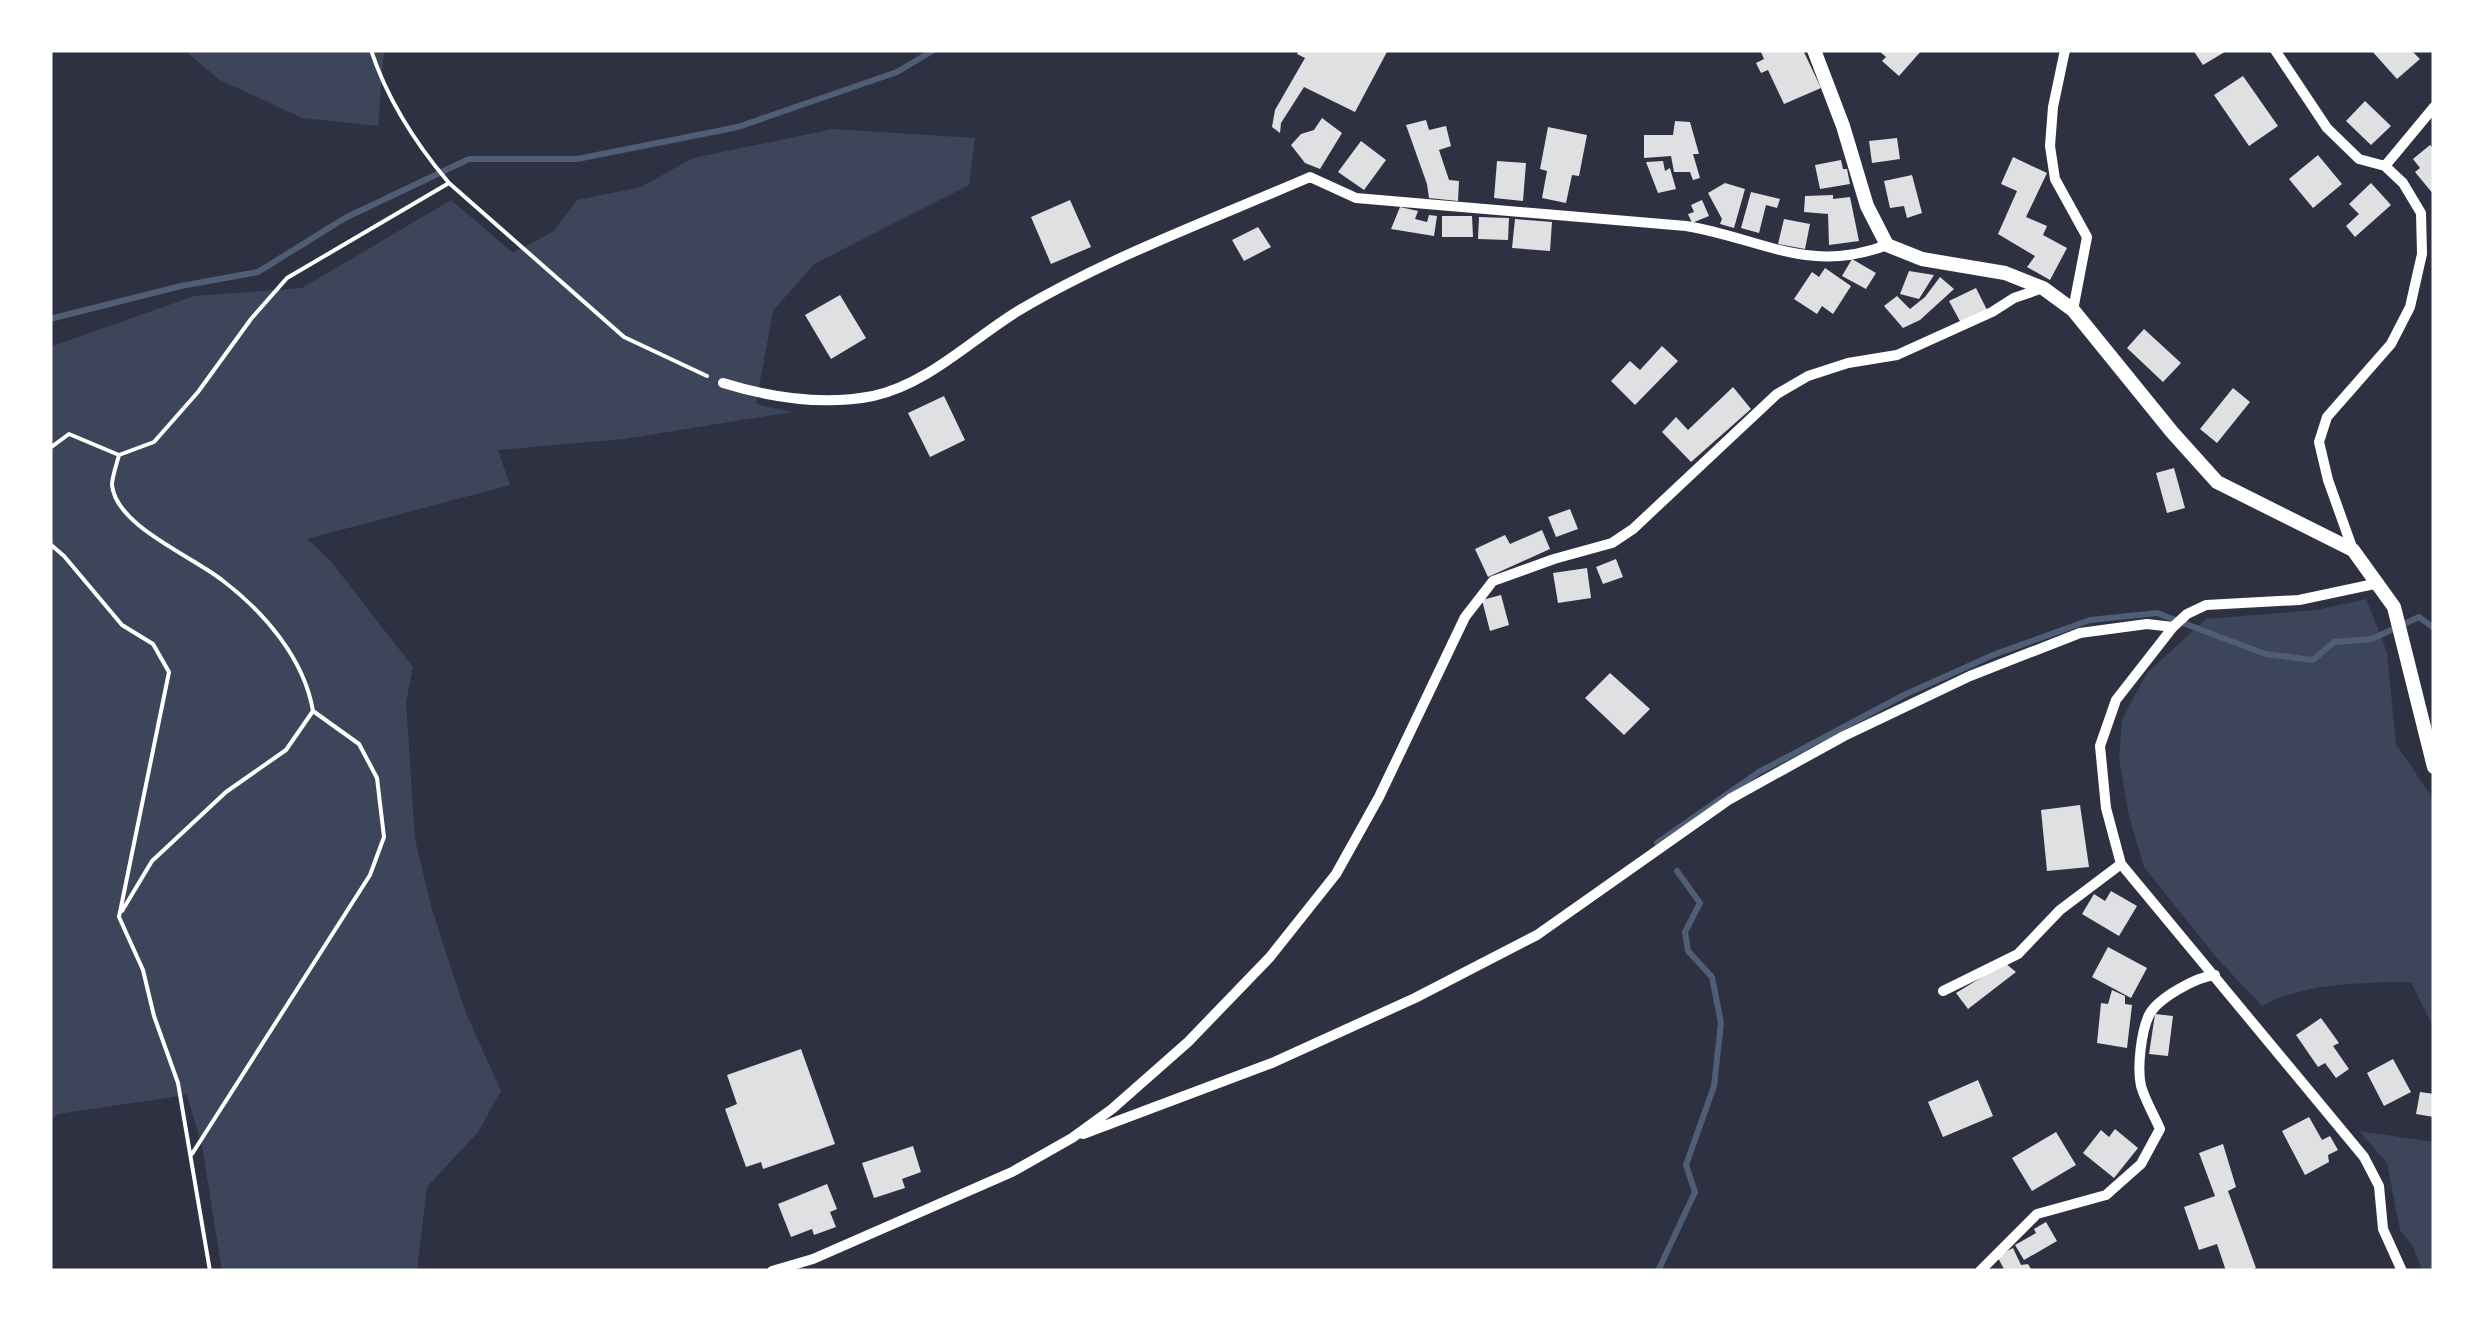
<svg xmlns="http://www.w3.org/2000/svg" width="2484" height="1321" viewBox="0 0 2484 1321" font-family="'Asap Condensed',sans-serif">
<style>
.green{fill:#3c4559}
.lines{fill:none;stroke-linecap:round;stroke-linejoin:round}
.stream{stroke:#4f5d75;stroke-width:6}
.building{fill:#e0e0e3}
.path{stroke:#fff;stroke-width:4}
.minor{stroke:#fff;stroke-width:10}
.tertiary{stroke:#fff;stroke-width:14}
</style>
<rect width="100%" height="100%" fill="#2d3142"/>
<path class="green" d="M 184,50 L 384,50 L 378,126 L 302,118 L 220,80 Z
M 833,129 L 975,138 L 969,185 L 814,264 L 773,311 L 756,404 L 792,412 L 624,439 L 498,450 L 510,485 L 307,539 L 329,559 L 413,667 L 406,702 L 415,839 L 431,906 L 465,1011 L 501,1091 L 478,1132 L 427,1187 L 417,1271 L 222,1271 L 202,1146 L 187,1095 L 58,1114 L 50,1121 L 50,347 L 194,296 L 302,288 L 451,200 L 513,253 L 554,231 L 577,200 L 641,187 L 693,158 Z
M 2366,599 L 2387,652 L 2396,744 L 2434,800 L 2434,1029 L 2411,982 C 2363,983 2305,982 2262,1006 L 2216,957 L 2144,867 L 2129,816 L 2119,759 L 2122,719 L 2147,673 L 2206,619 L 2317,610 Z
M 2359,1131 L 2434,1142 L 2434,1271 L 2423,1271 L 2412,1245 L 2400,1230 L 2387,1163 Z"/>
<g class="lines">
<path class="stream" d="M 50,319 L 181,286 L 258,272 L 345,218 L 469,159 L 577,159 L 738,127 L 897,72 L 934,50
M 1657,843 L 1759,772 L 1904,695 L 1993,655 L 2090,620 L 2157,613 L 2265,654 L 2313,660 L 2334,642 L 2372,639 L 2419,617 L 2434,628
M 1658,1271 L 1695,1192 L 1686,1165 L 1714,1086 L 1721,1023 L 1712,977 L 1688,951 L 1685,932 L 1700,903 L 1677,871"/>
</g>
<path class="building" d="M 1299,50 L 1388,50 L 1355,112 L 1304,87 L 1281,123 L 1280,133 L 1272,127 L 1275,110 L 1305,58 L 1297,54 Z
M 1760,50 L 1803,50 L 1821,88 L 1784,104 L 1768,70 L 1761,73 L 1756,63 L 1764,59 Z
M 1878,50 L 1922,50 L 1899,76 L 1882,61 L 1886,57 Z
M 2193,50 L 2228,50 L 2203,65 Z
M 2371,50 L 2411,50 L 2420,59 L 2397,79 Z
M 2243,76 L 2278,126 L 2249,146 L 2214,95 Z
M 2365,101 L 2391,126 L 2371,145 L 2346,121 Z
M 1322,118 L 1342,133 L 1320,169 L 1305,163 L 1291,145 L 1301,134 L 1314,130 Z
M 1426,120 L 1429,130 L 1446,126 L 1451,146 L 1439,150 L 1449,180 L 1459,181 L 1458,201 L 1429,198 L 1427,184 L 1406,125 Z
M 1675,121 L 1690,122 L 1699,154 L 1693,154 L 1700,178 L 1693,180 L 1690,172 L 1674,172 L 1671,156 L 1644,158 L 1644,135 L 1673,135 Z
M 1548,127 L 1587,135 L 1579,176 L 1572,175 L 1566,203 L 1542,198 L 1547,171 L 1540,169 Z
M 1897,138 L 1900,159 L 1872,163 L 1869,141 Z
M 1361,141 L 1386,160 L 1364,190 L 1338,172 Z
M 2430,145 L 2434,150 L 2434,195 L 2415,172 L 2420,168 L 2413,159 Z
M 2318,155 L 2342,184 L 2313,208 L 2289,179 Z
M 2013,157 L 2047,173 L 2026,217 L 2047,226 L 2043,235 L 2067,248 L 2050,280 L 2027,267 L 2035,256 L 1998,234 L 2017,191 L 2001,184 Z
M 1841,160 L 1843,169 L 1847,169 L 1850,184 L 1820,189 L 1815,165 Z
M 1497,161 L 1526,163 L 1523,201 L 1494,198 Z
M 1663,161 L 1665,171 L 1670,168 L 1676,189 L 1658,193 L 1646,162 Z
M 1912,175 L 1922,213 L 1907,218 L 1904,206 L 1890,208 L 1884,181 Z
M 1725,183 L 1745,189 L 1734,228 L 1720,224 L 1722,219 L 1708,193 Z
M 2371,183 L 2391,205 L 2355,237 L 2346,226 L 2359,214 L 2349,204 Z
M 1751,192 L 1780,199 L 1777,208 L 1766,205 L 1759,233 L 1741,228 Z
M 1833,195 L 1833,199 L 1850,197 L 1859,241 L 1829,245 L 1828,214 L 1804,212 L 1805,196 Z
M 1070,200 L 1091,247 L 1051,264 L 1031,217 Z
M 1702,200 L 1709,216 L 1692,223 L 1688,214 L 1694,212 L 1691,205 Z
M 1400,207 L 1418,211 L 1415,219 L 1427,222 L 1429,215 L 1437,216 L 1434,236 L 1391,229 Z
M 1442,216 L 1472,216 L 1473,237 L 1442,237 Z
M 1479,217 L 1509,218 L 1508,240 L 1478,239 Z
M 1515,219 L 1552,222 L 1550,251 L 1512,248 Z
M 1784,219 L 1810,224 L 1805,249 L 1778,244 Z
M 1258,227 L 1271,247 L 1244,261 L 1232,240 Z
M 1852,259 L 1876,273 L 1866,289 L 1842,276 Z
M 1825,268 L 1851,286 L 1833,314 L 1822,306 L 1817,314 L 1794,299 L 1812,272 L 1819,277 Z
M 1909,271 L 1934,275 L 1919,299 L 1900,294 Z
M 1940,277 L 1954,289 L 1920,320 L 1903,328 L 1884,306 L 1897,296 L 1910,309 L 1925,297 Z
M 1976,288 L 1987,310 L 1961,323 L 1949,301 Z
M 840,295 L 866,338 L 831,359 L 805,315 Z
M 2144,329 L 2181,363 L 2163,382 L 2127,348 Z
M 1662,346 L 1678,361 L 1635,405 L 1611,381 L 1630,361 L 1640,370 Z
M 1733,387 L 1751,409 L 1691,462 L 1662,432 L 1676,417 L 1688,430 Z
M 2233,388 L 2250,402 L 2217,443 L 2200,429 Z
M 944,396 L 965,440 L 930,457 L 908,413 Z
M 2174,468 L 2185,508 L 2167,513 L 2156,473 Z
M 1570,509 L 1578,529 L 1556,537 L 1548,517 Z
M 1542,530 L 1550,549 L 1488,577 L 1475,549 L 1505,535 L 1510,544 Z
M 1616,559 L 1623,577 L 1603,584 L 1596,567 Z
M 1587,568 L 1591,598 L 1558,603 L 1553,573 Z
M 1501,595 L 1509,625 L 1490,631 L 1482,600 Z
M 1610,673 L 1650,709 L 1624,735 L 1585,698 Z
M 2080,805 L 2089,867 L 2047,871 L 2041,810 Z
M 2111,891 L 2137,906 L 2119,936 L 2082,914 L 2094,894 L 2105,901 Z
M 2108,947 L 2147,968 L 2131,998 L 2092,977 Z
M 2005,963 L 2016,972 L 1968,1009 L 1956,993 Z
M 2112,990 L 2125,996 L 2125,1004 L 2132,1005 L 2127,1048 L 2097,1043 L 2101,1003 L 2108,1004 Z
M 2155,1014 L 2173,1016 L 2168,1056 L 2149,1054 Z
M 2321,1018 L 2339,1043 L 2333,1046 L 2349,1069 L 2336,1078 L 2325,1063 L 2318,1067 L 2296,1035 Z
M 801,1049 L 835,1144 L 763,1169 L 761,1162 L 746,1167 L 725,1109 L 737,1104 L 727,1075 Z
M 2393,1059 L 2411,1092 L 2384,1106 L 2367,1073 Z
M 1978,1080 L 1993,1116 L 1943,1137 L 1928,1102 Z
M 2420,1092 L 2434,1094 L 2434,1117 L 2416,1114 Z
M 2309,1117 L 2322,1140 L 2330,1136 L 2338,1150 L 2328,1155 L 2329,1162 L 2305,1175 L 2282,1131 Z
M 2115,1129 L 2138,1148 L 2114,1178 L 2083,1153 L 2101,1130 L 2109,1137 Z
M 2056,1132 L 2076,1165 L 2032,1191 L 2012,1158 Z
M 2223,1144 L 2236,1187 L 2228,1191 L 2256,1268 L 2247,1271 L 2226,1271 L 2217,1244 L 2199,1250 L 2184,1207 L 2215,1196 L 2199,1153 Z
M 913,1146 L 921,1172 L 902,1179 L 905,1188 L 874,1198 L 862,1163 Z
M 827,1184 L 837,1209 L 830,1212 L 836,1227 L 814,1235 L 812,1229 L 791,1237 L 778,1204 Z
M 2046,1222 L 2057,1241 L 2024,1260 L 2015,1245 L 2036,1233 L 2034,1229 Z
M 2013,1248 L 2021,1265 L 2028,1264 L 2032,1271 L 2005,1271 L 1997,1256 Z"/>
<g class="lines">
<path class="path" d="M 371,50 C 387,99 416,144 449,183 L 624,337 L 707,376
M 50,448 L 69,434 L 119,455 L 154,442 L 198,392 L 251,319 L 287,278 L 449,183
M 119,455 C 117,463 112,477 112,485 C 116,526 192,556 222,580 C 264,612 304,658 313,711 L 359,744 L 377,778 L 384,837 L 370,875 L 192,1154
M 50,544 L 64,556 L 122,625 L 153,644 L 169,672 L 119,917 L 143,970 L 154,1016 L 178,1083 L 210,1271
M 122,911 L 152,861 L 226,792 L 286,750 L 313,711"/>
<path class="minor" d="M 2065,50 L 2053,107 L 2050,146 L 2055,179 L 2087,237 L 2073,310
M 2275,50 L 2327,128 L 2359,159 L 2385,166 L 2403,183 L 2421,213 L 2422,254 L 2410,307 L 2391,344 L 2327,417 L 2319,442 L 2328,480 L 2353,550
M 2385,166 L 2434,107
M 723,383 C 772,398 822,406 873,396 C 928,384 972,339 1018,311 C 1109,257 1213,219 1310,177 L 1356,198 L 1686,226 C 1760,238 1809,275 1887,245
M 2379,583 L 2299,600 L 2206,605 L 2187,614 L 2173,627 L 2116,700 L 2100,746 L 2106,808 L 2121,864 L 2364,1157 L 2379,1186 L 2383,1229 L 2402,1271
M 1943,991 L 2018,954 L 2060,910 L 2121,864
M 1083,1134 L 1272,1063 L 1415,998 L 1537,935 L 1730,799 L 1844,736 L 1970,676 L 2080,633 L 2147,624 L 2173,627
M 772,1271 L 813,1259 L 1012,1172 L 1072,1138 L 1112,1109 L 1188,1042 L 1270,957 L 1336,874 L 1379,797 L 1465,617 L 1493,581 L 1554,559 L 1612,543 L 1633,529 L 1777,394 L 1808,376 L 1848,363 L 1897,355 L 1992,312 L 2014,298 L 2043,288
M 1980,1271 L 2037,1214 L 2106,1195 L 2141,1164 L 2160,1129 C 2154,1115 2145,1100 2141,1086 C 2137,1068 2141,1032 2149,1015 C 2158,998 2196,977 2215,975"/>
<path class="tertiary" d="M 1814,50 L 1843,126 L 1867,206 L 1887,245 L 1922,259 L 2005,273 L 2043,288 L 2073,310 L 2172,432 L 2217,482 L 2353,550 L 2394,607 L 2434,767"/>
</g>
<rect width="2484" height="1321" fill="none" stroke="#ffffff" stroke-width="105"/>
</svg>
